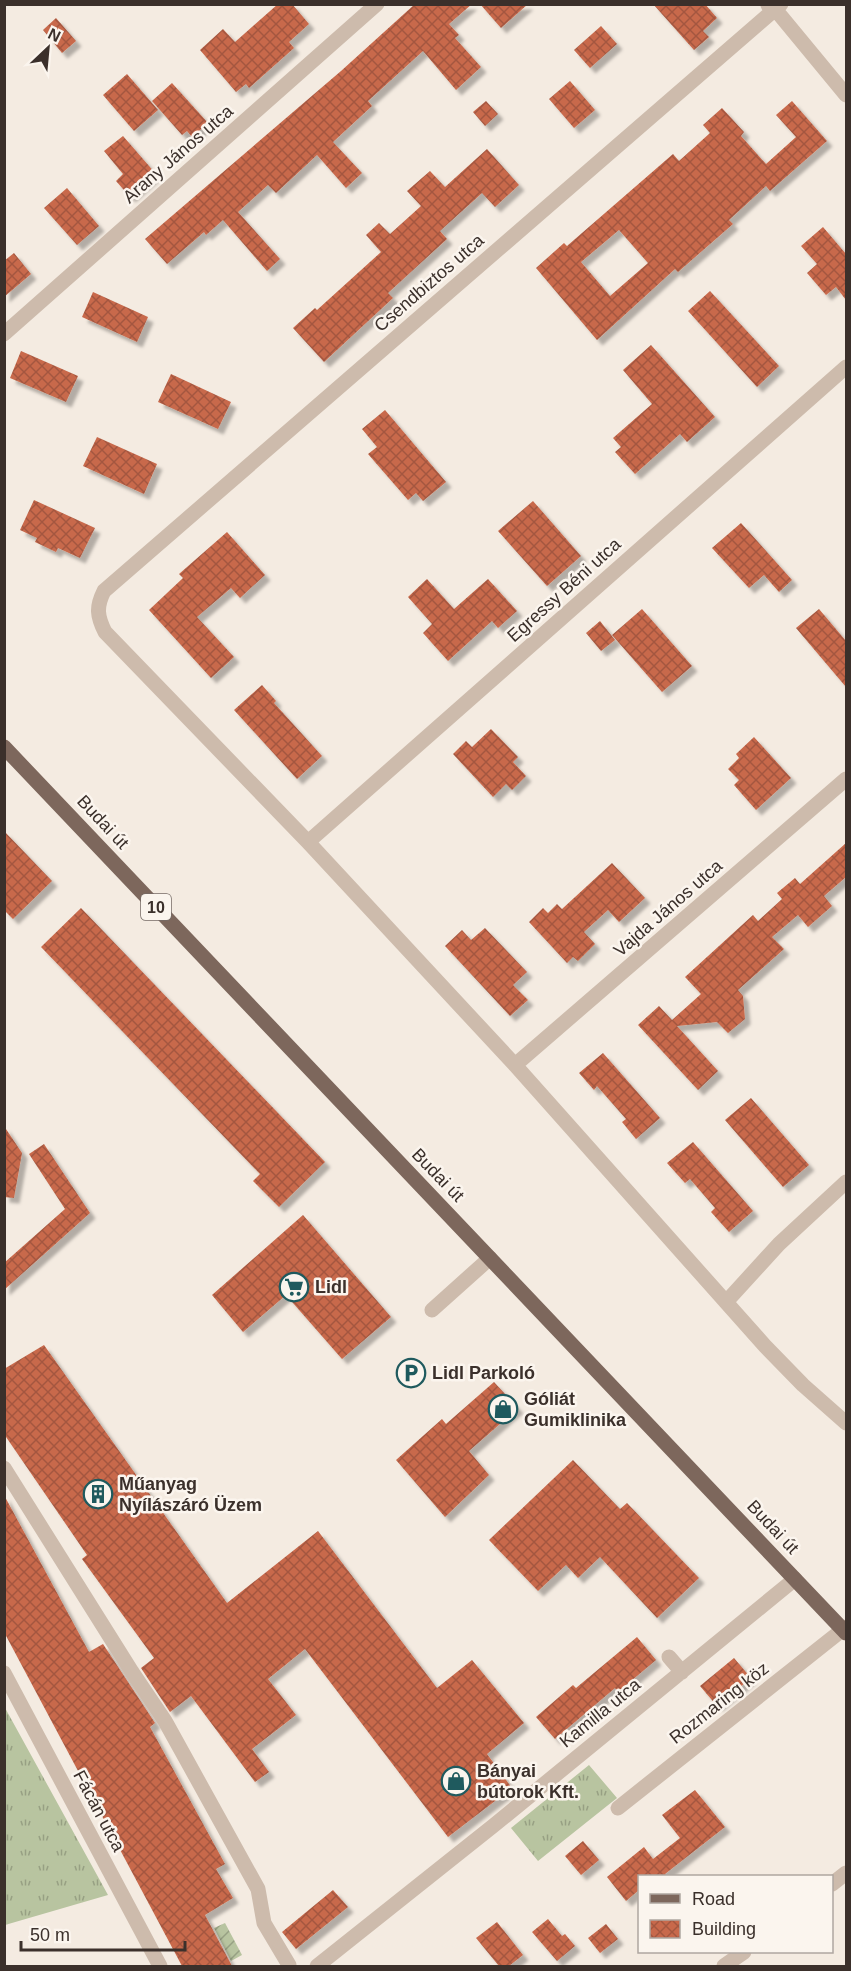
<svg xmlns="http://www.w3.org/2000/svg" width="851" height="1971" viewBox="0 0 851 1971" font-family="Arial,sans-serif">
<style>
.grass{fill:url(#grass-tufts)}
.garden{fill:url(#garden-furrows)}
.building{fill:url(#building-cross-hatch);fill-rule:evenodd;filter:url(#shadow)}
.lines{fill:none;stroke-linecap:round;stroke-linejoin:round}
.minor{stroke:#cdbbac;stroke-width:15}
.major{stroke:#7d675c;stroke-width:15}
.labels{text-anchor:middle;stroke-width:5;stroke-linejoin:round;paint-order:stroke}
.shield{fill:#fbf5ee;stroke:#756b66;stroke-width:1.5}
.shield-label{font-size:16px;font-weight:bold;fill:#3b302b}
.street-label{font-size:18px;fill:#3b302b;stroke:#fbf5ee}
.poi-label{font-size:18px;font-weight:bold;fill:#3b302b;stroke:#fbf5ee;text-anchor:start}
</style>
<defs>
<pattern id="grass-tufts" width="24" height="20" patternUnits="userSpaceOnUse" patternTransform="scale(1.5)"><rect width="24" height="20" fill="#b8c4a0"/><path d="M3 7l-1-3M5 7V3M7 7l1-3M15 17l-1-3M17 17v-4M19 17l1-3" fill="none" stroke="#97a083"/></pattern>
<pattern id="garden-furrows" width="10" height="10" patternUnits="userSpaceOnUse" patternTransform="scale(1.5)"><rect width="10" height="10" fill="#b8c4a0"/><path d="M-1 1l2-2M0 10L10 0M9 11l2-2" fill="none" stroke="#97a083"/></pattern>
<pattern id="building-cross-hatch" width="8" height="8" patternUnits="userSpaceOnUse" patternTransform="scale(1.5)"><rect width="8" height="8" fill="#c8694b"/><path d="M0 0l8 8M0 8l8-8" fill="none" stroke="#a4573f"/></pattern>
<filter id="shadow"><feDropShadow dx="5.5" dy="5.5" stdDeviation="1.5" flood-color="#0004"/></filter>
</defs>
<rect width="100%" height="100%" fill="#f4ebe1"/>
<path class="grass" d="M 4,1706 L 108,1895 L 5,1925 L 4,1925 Z
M 589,1765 L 617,1798 L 538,1861 L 511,1828 Z"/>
<path class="garden" d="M 225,1923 L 242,1955 L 231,1961 L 214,1928 Z"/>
<path class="building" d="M 278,4 L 292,4 L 309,24 L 289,42 L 294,48 L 249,88 L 246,84 L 236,92 L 200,50 L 223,29 L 235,42 Z
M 415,4 L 472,4 L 449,24 L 459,35 L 455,38 L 481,67 L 456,90 L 423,51 L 368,101 L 372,106 L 333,142 L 362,173 L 346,188 L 317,155 L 276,193 L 268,185 L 238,212 L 280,259 L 267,271 L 223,220 L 206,235 L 204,232 L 167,264 L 145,239 L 341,71 Z
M 480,4 L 528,4 L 501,28 Z
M 653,4 L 705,4 L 717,18 L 703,31 L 709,37 L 694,50 Z
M 56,18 L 76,41 L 62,53 L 43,30 Z
M 601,26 L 617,44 L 590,68 L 574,50 Z
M 127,74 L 158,110 L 134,131 L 103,95 Z
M 570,81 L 595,110 L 574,128 L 549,99 Z
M 172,83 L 208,123 L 192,137 L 187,131 L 182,135 L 152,101 Z
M 486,101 L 498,114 L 485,126 L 473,112 Z
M 792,101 L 827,141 L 770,191 L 766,186 L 729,220 L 733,224 L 678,272 L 675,269 L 597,340 L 536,268 L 564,243 L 567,246 L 673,154 L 679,161 L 710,133 L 703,125 L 722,108 L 744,132 L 741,136 L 766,164 L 796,137 L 776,115 ZM 619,230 L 648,263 L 610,296 L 581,262 Z
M 123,136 L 156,174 L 130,197 L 116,181 L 123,174 L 104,151 Z
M 487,149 L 519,185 L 495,207 L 482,193 L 440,231 L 447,239 L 388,293 L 393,298 L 324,362 L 293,328 L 315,308 L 317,310 L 381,252 L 366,235 L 379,223 L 390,234 L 421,206 L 407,191 L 430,171 L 445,187 Z
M 67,188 L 99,226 L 77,245 L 44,208 Z
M 823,227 L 846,254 L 846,300 L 836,287 L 826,295 L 807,273 L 817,264 L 801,246 Z
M 14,253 L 31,274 L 4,297 L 4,261 Z
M 710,291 L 779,366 L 757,387 L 688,311 Z
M 93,292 L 148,317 L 137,342 L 82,317 Z
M 651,345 L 715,417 L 687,442 L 680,434 L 635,474 L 615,452 L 621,447 L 613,438 L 652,404 L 623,370 Z
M 21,351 L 78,376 L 66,402 L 10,378 Z
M 171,374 L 231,402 L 218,429 L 158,402 Z
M 385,410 L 446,482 L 423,501 L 416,493 L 408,500 L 368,454 L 377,447 L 362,429 Z
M 97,437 L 157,464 L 144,494 L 83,466 Z
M 34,500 L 95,528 L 80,558 L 58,548 L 56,552 L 35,542 L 37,538 L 20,530 Z
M 533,501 L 581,556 L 547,586 L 498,531 Z
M 741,523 L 792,580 L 779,592 L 764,575 L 749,588 L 712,548 Z
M 227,532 L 265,575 L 240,598 L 231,588 L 197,617 L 234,657 L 211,678 L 149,610 L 183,578 L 179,574 Z
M 427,579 L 454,609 L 488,579 L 517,611 L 498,628 L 492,621 L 448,661 L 423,633 L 432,624 L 408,597 Z
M 642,609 L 692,666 L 662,692 L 612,635 Z
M 819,609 L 846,641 L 846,687 L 796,628 Z
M 600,621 L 615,640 L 601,651 L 586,633 Z
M 262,685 L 276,701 L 274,703 L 322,756 L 297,779 L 234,710 Z
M 491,729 L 518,757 L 513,762 L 526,776 L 512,790 L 506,784 L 493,797 L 453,754 L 466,741 L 472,747 Z
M 754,737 L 791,778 L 756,810 L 734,785 L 739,780 L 728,769 L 739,758 L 736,754 Z
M 4,831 L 52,881 L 13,919 L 4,910 Z
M 846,843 L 846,877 L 824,896 L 832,906 L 808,927 L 798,915 L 772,937 L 784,949 L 738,990 L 743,996 L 745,1019 L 728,1033 L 717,1022 L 677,1026 L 718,1071 L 698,1090 L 638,1025 L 659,1006 L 672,1020 L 701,994 L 685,977 L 753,915 L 758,921 L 782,899 L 777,893 L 795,878 L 800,884 Z
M 612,863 L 645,898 L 619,922 L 608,910 L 584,932 L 595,944 L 578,961 L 573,957 L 567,963 L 529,922 L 543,908 L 548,913 L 557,904 L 562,909 Z
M 81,908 L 325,1162 L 279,1207 L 253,1181 L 260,1174 L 41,947 Z
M 485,928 L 527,972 L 513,985 L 528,1000 L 510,1016 L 445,946 L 462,930 L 471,940 Z
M 603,1053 L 660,1118 L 636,1139 L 622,1122 L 626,1119 L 597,1086 L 594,1090 L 579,1073 Z
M 751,1098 L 809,1165 L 783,1187 L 725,1120 Z
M 4,1126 L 22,1153 L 14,1198 L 4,1197 Z
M 693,1142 L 753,1211 L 729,1232 L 711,1212 L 715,1208 L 690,1179 L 685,1183 L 667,1163 Z
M 44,1144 L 90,1213 L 4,1290 L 4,1263 L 65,1209 L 29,1154 Z
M 303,1215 L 391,1317 L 342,1359 L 286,1295 L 243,1332 L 212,1295 Z
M 44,1345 L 227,1603 L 318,1531 L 437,1688 L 472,1660 L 524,1723 L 487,1754 L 512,1788 L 448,1837 L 305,1649 L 268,1679 L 296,1715 L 252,1749 L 269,1772 L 255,1782 L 191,1696 L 170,1712 L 141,1668 L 154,1658 L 82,1559 L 87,1555 L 4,1434 L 4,1369 Z
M 494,1382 L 518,1408 L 469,1451 L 489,1475 L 445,1517 L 396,1460 L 442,1419 L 446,1424 Z
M 573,1460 L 620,1509 L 627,1503 L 699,1578 L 657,1618 L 600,1557 L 578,1578 L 566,1565 L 538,1591 L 489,1540 Z
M 4,1495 L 89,1652 L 103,1644 L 155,1723 L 150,1727 L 225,1864 L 216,1869 L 233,1898 L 205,1915 L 232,1966 L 182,1966 L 4,1632 Z
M 637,1637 L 656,1660 L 618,1692 L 615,1688 L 555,1739 L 536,1717 L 573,1685 L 576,1688 Z
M 734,1658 L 751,1678 L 717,1706 L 700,1686 Z
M 695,1790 L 725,1827 L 665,1874 L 667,1876 L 639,1876 L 639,1890 L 626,1901 L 607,1877 L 644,1847 L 653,1859 L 680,1838 L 662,1815 Z
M 583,1841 L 599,1860 L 581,1875 L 565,1856 Z
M 333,1890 L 348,1907 L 296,1949 L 282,1932 Z
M 548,1919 L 562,1936 L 565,1934 L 575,1946 L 557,1961 L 532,1932 Z
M 497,1922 L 523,1955 L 509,1966 L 499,1966 L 476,1938 Z
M 606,1924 L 618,1939 L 600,1953 L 588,1938 Z"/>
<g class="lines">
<path class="minor" d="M 781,4 L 104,591 C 96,607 97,616 105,632 L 308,842 L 515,1065 L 765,1346 L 803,1385 L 846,1423
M 768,5 L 775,9 L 846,95
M 4,334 L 377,4
M 308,842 L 846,367
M 515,1065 L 846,779
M 727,1301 L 779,1244 L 846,1182
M 432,1310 L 490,1258
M 4,1468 L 132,1672 L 165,1721 L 258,1889 L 264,1923 L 289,1965
M 669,1657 L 682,1672
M 4,1673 L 160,1966
M 618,1808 L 846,1627
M 832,1884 L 846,1873
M 317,1966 L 493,1826 L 795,1579
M 724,1966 L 744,1952"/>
<path class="major" d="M 4,747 L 846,1633"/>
</g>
<defs>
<g id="supermarket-ring" transform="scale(1.5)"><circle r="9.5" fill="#fbf5ee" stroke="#1f5a5e" stroke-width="1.5"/><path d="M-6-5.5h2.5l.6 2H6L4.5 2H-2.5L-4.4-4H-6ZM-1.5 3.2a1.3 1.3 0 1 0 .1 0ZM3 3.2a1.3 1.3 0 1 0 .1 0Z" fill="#1f5a5e"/></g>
<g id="parking-ring" transform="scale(1.5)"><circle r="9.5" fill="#fbf5ee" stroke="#1f5a5e" stroke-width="1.5"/><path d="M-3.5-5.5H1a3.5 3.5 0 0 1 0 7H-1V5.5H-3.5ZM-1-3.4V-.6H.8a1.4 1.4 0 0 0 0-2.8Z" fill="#1f5a5e"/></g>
<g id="shop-ring" transform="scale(1.5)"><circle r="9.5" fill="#fbf5ee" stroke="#1f5a5e" stroke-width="1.5"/><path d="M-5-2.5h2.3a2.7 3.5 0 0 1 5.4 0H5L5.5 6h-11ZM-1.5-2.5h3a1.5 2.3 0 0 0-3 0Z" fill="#1f5a5e"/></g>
<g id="building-ring" transform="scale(1.5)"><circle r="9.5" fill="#fbf5ee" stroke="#1f5a5e" stroke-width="1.5"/><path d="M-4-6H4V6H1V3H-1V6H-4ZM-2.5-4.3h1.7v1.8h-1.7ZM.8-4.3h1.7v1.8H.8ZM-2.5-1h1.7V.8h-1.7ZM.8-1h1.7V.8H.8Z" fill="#1f5a5e"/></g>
</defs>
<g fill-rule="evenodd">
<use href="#supermarket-ring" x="294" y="1287"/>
<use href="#parking-ring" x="411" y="1373"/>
<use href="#shop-ring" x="503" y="1409"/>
<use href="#building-ring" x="98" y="1494"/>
<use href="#shop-ring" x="456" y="1781"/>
</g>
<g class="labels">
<rect class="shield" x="141" y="894" width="30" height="26" rx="4.5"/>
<g class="shield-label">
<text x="156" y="913">10</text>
</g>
<g class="street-label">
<text transform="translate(178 154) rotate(-41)" y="6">Arany János utca</text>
<text transform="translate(429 283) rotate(-41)" y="6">Csendbiztos utca</text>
<text transform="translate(564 590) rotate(-42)" y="6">Egressy Béni utca</text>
<text transform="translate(103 822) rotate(47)" y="6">Budai út</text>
<text transform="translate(668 908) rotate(-41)" y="6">Vajda János utca</text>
<text transform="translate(438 1175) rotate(46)" y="6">Budai út</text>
<text transform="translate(773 1527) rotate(47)" y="6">Budai út</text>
<text transform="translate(719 1703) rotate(-38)" y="6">Rozmaring köz</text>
<text transform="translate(600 1713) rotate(-39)" y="6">Kamilla utca</text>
<text transform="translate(99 1811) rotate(62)" y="6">Fácán utca</text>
</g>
<g class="poi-label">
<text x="315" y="1293">Lidl</text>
<text x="432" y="1379">Lidl Parkoló</text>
<text x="524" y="1405">Góliát<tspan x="524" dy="21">Gumiklinika</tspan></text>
<text x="119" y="1490">Műanyag<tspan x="119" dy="21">Nyílászáró Üzem</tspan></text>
<text x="477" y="1777">Bányai<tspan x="477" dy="21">bútorok Kft.</tspan></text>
</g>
</g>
<rect width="851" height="1971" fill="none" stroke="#3b302b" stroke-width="12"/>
<rect x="638" y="1875" width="195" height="78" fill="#fbf5ee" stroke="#aea6a0" stroke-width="1.5"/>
<rect x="650" y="1894" width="30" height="9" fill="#7d675c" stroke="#aea6a0" stroke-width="1.5"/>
<text x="692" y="1905" font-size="18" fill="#3b302b">Road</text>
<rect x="650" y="1920" width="30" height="18" fill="url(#building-cross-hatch)" stroke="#aea6a0" stroke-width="1.5"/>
<text x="692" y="1935" font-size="18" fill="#3b302b">Building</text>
<g transform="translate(48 48) rotate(26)" stroke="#fbf5ee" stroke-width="4.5" paint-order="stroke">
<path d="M0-4.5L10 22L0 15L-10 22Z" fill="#3b302b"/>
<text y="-9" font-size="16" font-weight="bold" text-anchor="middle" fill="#3b302b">N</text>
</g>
<path d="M21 1941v9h164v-9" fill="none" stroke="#3b302b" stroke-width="3"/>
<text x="30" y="1941" font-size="18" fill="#3b302b" stroke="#fbf5ee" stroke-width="4.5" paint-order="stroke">50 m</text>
</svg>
